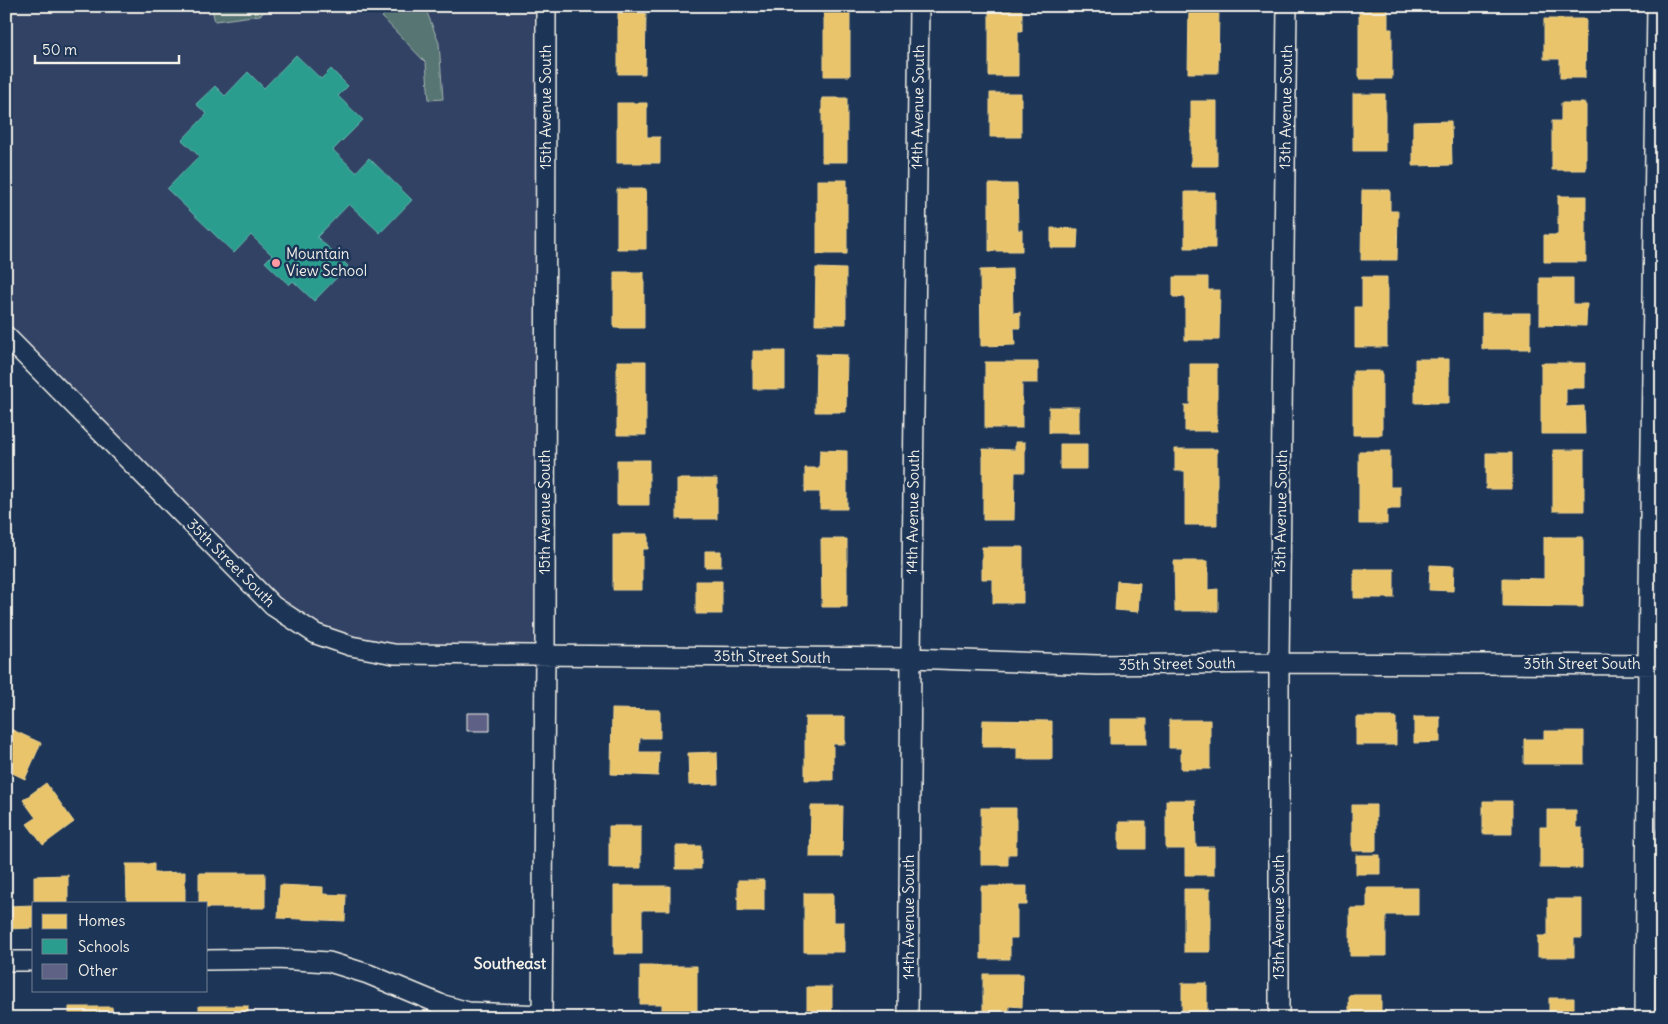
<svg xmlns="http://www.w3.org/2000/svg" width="1668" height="1024" viewBox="0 0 1668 1024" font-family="Delius,sans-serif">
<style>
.built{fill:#314265}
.green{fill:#567573;stroke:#a5b3ae}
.homes{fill:#e9c46a;stroke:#ecd290}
.schools{fill:#2a9d8f;stroke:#67b6aa}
.building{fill:#5f6185;stroke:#f4f1e8}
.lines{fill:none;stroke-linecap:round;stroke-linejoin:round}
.street-casing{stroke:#f4f1e8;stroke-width:22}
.street{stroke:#1d3557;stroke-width:19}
.poi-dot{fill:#ff9aa2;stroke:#1d3557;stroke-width:2}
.labels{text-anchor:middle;stroke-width:5;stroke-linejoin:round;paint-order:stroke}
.street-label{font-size:15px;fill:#f4f1e8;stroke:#1d3557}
.poi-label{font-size:15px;fill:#f4f1e8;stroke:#1d3557;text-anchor:start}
.neighbourhood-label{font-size:16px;font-weight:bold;fill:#f4f1e8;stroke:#1d3557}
</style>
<rect width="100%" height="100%" fill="#1d3557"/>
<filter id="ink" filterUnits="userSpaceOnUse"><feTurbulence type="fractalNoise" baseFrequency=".02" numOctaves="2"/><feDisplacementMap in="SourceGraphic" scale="10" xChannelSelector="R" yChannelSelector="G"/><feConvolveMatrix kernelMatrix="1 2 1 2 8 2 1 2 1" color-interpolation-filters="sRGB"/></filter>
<g filter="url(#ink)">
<path class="built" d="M 6,6 L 546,6 L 545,655 L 351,646 L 273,606 L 6,336 Z"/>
<path class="green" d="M 211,6 L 273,6 L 260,15 L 215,21 Z
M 394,6 L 411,6 L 426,10 L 439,43 L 443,99 L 429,100 L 426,63 L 382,17 Z"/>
<path class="homes" d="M 1189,6 L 1219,6 L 1218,73 L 1188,73 Z
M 1359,8 L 1388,8 L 1388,29 L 1392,29 L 1392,79 L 1359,79 Z
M 989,10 L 1022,10 L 1022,31 L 1018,31 L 1018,76 L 989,76 Z
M 824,11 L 850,11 L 850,76 L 824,76 Z
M 618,12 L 646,13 L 645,74 L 618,74 Z
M 1544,19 L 1586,19 L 1585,78 L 1560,78 L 1560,59 L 1544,59 Z
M 990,93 L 1021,93 L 1021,137 L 990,137 Z
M 1353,94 L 1385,94 L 1385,151 L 1353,151 Z
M 822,98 L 847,98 L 847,162 L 822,162 Z
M 1191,101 L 1217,101 L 1217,166 L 1191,166 Z
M 617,103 L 647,103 L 647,137 L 660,137 L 660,163 L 617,163 Z
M 1561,103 L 1586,103 L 1586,170 L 1552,170 L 1552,121 L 1561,121 Z
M 1451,121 L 1452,165 L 1413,166 L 1413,122 Z
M 817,180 L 847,180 L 847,254 L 817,254 Z
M 989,184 L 1017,184 L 1018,230 L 1022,230 L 1022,251 L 989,251 Z
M 617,189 L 646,189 L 646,249 L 617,249 Z
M 1362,190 L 1390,190 L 1390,211 L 1398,211 L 1397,260 L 1361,260 Z
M 1185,192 L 1215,192 L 1215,248 L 1185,248 Z
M 1558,196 L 1586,196 L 1586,262 L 1544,262 L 1544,235 L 1558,235 Z
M 1051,228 L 1078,229 L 1077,248 L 1051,248 Z
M 816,268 L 846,269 L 846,324 L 815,324 Z
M 1012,269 L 1013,313 L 1020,312 L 1020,328 L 1014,328 L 1015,345 L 981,346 L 980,270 Z
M 614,272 L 644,272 L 644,328 L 614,328 Z
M 1173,277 L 1208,277 L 1208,290 L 1220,290 L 1219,340 L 1185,340 L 1185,297 L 1173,297 Z
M 1362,277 L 1387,277 L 1387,347 L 1355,347 L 1355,307 L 1362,307 Z
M 1540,278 L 1573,278 L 1573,304 L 1587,304 L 1586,326 L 1540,325 Z
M 1482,313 L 1530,313 L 1530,349 L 1482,349 Z
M 753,351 L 785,351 L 785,389 L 753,389 Z
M 816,354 L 847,355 L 846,412 L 815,412 Z
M 1415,359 L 1449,359 L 1449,403 L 1415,403 Z
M 617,361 L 646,361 L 646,435 L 617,435 Z
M 985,362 L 1038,362 L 1038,383 L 1022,383 L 1022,428 L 985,428 Z
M 1541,363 L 1585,363 L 1585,388 L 1566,388 L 1566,407 L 1584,406 L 1585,434 L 1541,434 Z
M 1190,364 L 1217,364 L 1217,431 L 1185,431 L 1185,405 L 1190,405 Z
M 1353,371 L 1382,371 L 1382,435 L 1353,435 Z
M 1049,407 L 1079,407 L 1079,433 L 1049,433 Z
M 1015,442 L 1025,442 L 1025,472 L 1015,472 L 1014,520 L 983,520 L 983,449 L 1015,450 Z
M 1060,444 L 1087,444 L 1087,469 L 1060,469 Z
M 1175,449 L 1217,449 L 1217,525 L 1185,525 L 1185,471 L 1175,471 Z
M 820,450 L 847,451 L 847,509 L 820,509 L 820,492 L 805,492 L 805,468 L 819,468 Z
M 1553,450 L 1584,450 L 1584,511 L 1553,511 Z
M 1359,451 L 1390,451 L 1390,487 L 1400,487 L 1400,509 L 1387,509 L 1387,524 L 1359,524 Z
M 1486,453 L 1512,453 L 1512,489 L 1486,489 Z
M 617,460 L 649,460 L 649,505 L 617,505 Z
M 677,479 L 717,479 L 717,519 L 677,519 Z
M 613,534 L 648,534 L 648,549 L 642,549 L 642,590 L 613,590 Z
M 1544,537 L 1583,537 L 1583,607 L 1503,606 L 1503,578 L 1544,579 Z
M 821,539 L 847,539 L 847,607 L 822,607 Z
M 982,547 L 1023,547 L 1023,603 L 993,603 L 993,579 L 982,579 Z
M 705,551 L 721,551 L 721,567 L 705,567 Z
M 1174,561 L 1208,561 L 1208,590 L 1218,589 L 1218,611 L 1175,611 Z
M 1430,565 L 1454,566 L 1453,591 L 1429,590 Z
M 1354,569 L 1394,569 L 1394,598 L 1354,598 Z
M 696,581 L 722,581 L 722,614 L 696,614 Z
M 1117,581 L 1140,583 L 1138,612 L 1115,610 Z
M 612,709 L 660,710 L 660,738 L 640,738 L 639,752 L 659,752 L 658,776 L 611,774 Z
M 805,717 L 845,717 L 845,744 L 833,744 L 833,780 L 805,780 Z
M 1356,717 L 1396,717 L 1396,745 L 1356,745 Z
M 1414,717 L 1440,717 L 1440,742 L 1414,743 Z
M 1110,719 L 1147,719 L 1147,744 L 1110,744 Z
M 983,720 L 1052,721 L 1052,759 L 1017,759 L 1017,747 L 982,747 Z
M 1169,720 L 1210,720 L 1210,769 L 1181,769 L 1181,748 L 1169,748 Z
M 6,727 L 41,743 L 25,779 L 6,770 Z
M 1544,731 L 1584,731 L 1584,764 L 1524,764 L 1524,739 L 1544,739 Z
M 717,752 L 718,784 L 689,785 L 688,753 Z
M 46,783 L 74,822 L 43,845 L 27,824 L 36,818 L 23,800 Z
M 1166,800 L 1195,800 L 1196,847 L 1214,847 L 1214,875 L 1185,875 L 1185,849 L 1166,849 Z
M 1483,801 L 1512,801 L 1512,834 L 1483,834 Z
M 1352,805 L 1376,805 L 1376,851 L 1352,851 Z
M 811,806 L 843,806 L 842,857 L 810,857 Z
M 981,808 L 1016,808 L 1016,854 L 1008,854 L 1008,865 L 981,865 Z
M 1547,810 L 1576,810 L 1576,828 L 1582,828 L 1582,868 L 1540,868 L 1540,827 L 1547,827 Z
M 1119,822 L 1146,822 L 1146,849 L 1119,849 Z
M 609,826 L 641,826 L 641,868 L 609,868 Z
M 676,846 L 701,846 L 701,869 L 676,869 Z
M 1356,855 L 1380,855 L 1380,874 L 1356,874 Z
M 126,864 L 154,864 L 154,873 L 185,872 L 185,903 L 127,903 Z
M 199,873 L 265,873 L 265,908 L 206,908 L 206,903 L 199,903 Z
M 68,875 L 68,903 L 34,903 L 34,876 Z
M 738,880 L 764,880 L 764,911 L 738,911 Z
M 280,885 L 323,887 L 323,894 L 346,895 L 345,921 L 278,918 Z
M 614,886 L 670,886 L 670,910 L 642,910 L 642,954 L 614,954 Z
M 981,886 L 1027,886 L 1027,905 L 1017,905 L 1017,938 L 1010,938 L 1010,959 L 981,959 Z
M 1367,888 L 1418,888 L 1418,915 L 1386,915 L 1386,956 L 1350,956 L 1350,908 L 1367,908 Z
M 1184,889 L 1210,889 L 1210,952 L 1184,952 Z
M 804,893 L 833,893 L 833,922 L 844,922 L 844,952 L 804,952 Z
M 1548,899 L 1582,899 L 1582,938 L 1574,938 L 1574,957 L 1538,957 L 1538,936 L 1548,936 Z
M 34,905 L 34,928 L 6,929 L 6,906 Z
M 640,966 L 697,966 L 697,1018 L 662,1018 L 662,1004 L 640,1004 Z
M 983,974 L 1023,974 L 1022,1007 L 1009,1006 L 1009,1018 L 983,1018 Z
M 1182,983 L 1207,983 L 1207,1018 L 1182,1018 Z
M 807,987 L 832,987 L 832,1011 L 840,1011 L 840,1018 L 807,1018 Z
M 1349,995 L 1381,995 L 1381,1011 L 1386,1011 L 1386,1018 L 1349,1018 Z
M 1549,998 L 1574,998 L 1574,1017 L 1579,1018 L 1549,1018 Z
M 199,1006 L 248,1006 L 248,1018 L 199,1018 Z
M 69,1007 L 112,1007 L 113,1018 L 69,1018 Z
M 130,1013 L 169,1013 L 169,1018 L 130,1018 Z
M 6,1014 L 31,1014 L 31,1018 L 6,1018 Z"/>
<path class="schools" d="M 296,55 L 321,79 L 331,69 L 348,86 L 338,96 L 363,120 L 333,150 L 356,172 L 369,158 L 412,200 L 380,233 L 349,204 L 317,237 L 348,266 L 314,301 L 293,281 L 289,285 L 265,262 L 272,255 L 251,235 L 234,253 L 167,189 L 199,156 L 182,140 L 207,114 L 196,104 L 215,86 L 225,96 L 248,72 L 264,88 Z"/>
<path class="building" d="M 467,713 L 490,713 L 490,731 L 467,731 Z"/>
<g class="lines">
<g class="street-casing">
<path id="street" d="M 6,336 L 273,606 L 316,634 L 351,646 L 394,654 L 911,658 L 1097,665 L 1279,663 L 1662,665
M 206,960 L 277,959 L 329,962 L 368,974 L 440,1004 L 468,1012 L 542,1015
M 6,961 L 34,961
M 542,1018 L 545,655 L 546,6
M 908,1018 L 911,658 L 919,6
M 1279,1018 L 1279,663 L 1287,6
M 1645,1018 L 1648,664 L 1657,6"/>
</g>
<use href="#street" class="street"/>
</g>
</g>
<circle class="poi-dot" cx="276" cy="263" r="5"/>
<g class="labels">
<g class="street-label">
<text transform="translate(546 107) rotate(-90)" y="5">15th Avenue South</text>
<text transform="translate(918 107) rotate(-89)" y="5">14th Avenue South</text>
<text transform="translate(1286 107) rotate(-89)" y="5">13th Avenue South</text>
<text transform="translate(545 512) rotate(-90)" y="5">15th Avenue South</text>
<text transform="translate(913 512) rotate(-89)" y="5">14th Avenue South</text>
<text transform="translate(1281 512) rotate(-89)" y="5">13th Avenue South</text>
<text transform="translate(231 563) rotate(45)" y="5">35th Street South</text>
<text transform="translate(772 657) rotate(1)" y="5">35th Street South</text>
<text transform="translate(1177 664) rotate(-1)" y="5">35th Street South</text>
<text x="1582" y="669">35th Street South</text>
<text transform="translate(909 917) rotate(-90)" y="5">14th Avenue South</text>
<text transform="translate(1279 917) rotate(-90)" y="5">13th Avenue South</text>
</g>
<g class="poi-label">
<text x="286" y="259">Mountain<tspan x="286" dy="17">View School</tspan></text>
</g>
<g class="neighbourhood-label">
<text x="510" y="969">Southeast</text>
</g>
</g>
<rect width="1668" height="1024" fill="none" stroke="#1d3557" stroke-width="25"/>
<rect x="12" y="12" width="1643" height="999" fill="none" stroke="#f4f1e8" stroke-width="2" filter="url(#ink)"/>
<rect x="32" y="902" width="175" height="90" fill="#1d3557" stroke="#738091"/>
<rect x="42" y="914" width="25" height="15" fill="#e9c46a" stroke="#738091"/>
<text x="78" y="926" font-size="15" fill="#f4f1e8">Homes</text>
<rect x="42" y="939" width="25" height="15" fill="#2a9d8f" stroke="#738091"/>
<text x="78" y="952" font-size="15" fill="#f4f1e8">Schools</text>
<rect x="42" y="964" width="25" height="15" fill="#5f6185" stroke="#738091"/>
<text x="78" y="976" font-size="15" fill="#f4f1e8">Other</text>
<path d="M35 55v8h144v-8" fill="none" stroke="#f4f1e8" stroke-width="2.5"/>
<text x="42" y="55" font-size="15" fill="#f4f1e8" stroke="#1d3557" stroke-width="4" paint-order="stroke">50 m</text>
</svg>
